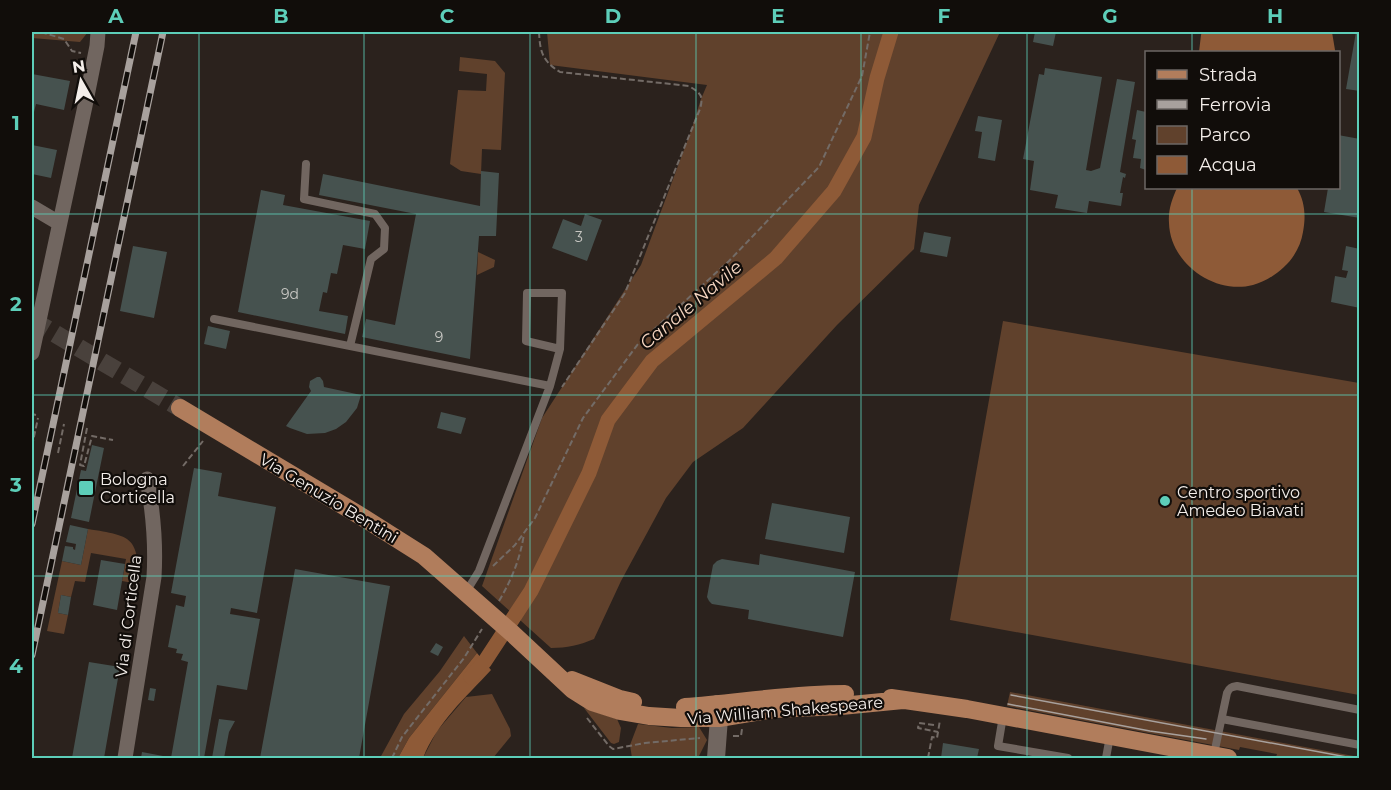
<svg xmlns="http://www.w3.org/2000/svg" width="1391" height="790" viewBox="0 0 1391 790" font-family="Montserrat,sans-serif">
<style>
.green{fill:#60412c}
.water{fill:#8e5a37}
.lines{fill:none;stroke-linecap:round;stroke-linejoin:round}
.canal{stroke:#8e5a37;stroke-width:15}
.building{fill:#46524f}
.primary-tunnel{stroke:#49413c;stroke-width:18;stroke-dasharray:18 9;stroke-linecap:butt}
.path{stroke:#736b66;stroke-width:2;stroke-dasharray:6 3;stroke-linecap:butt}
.lane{stroke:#716660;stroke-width:8}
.street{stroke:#716660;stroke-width:15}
.secondary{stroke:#716660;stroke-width:18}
.primary{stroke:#b17d5c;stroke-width:18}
.tram{stroke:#a8a19d;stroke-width:1.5}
.rail-casing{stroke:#a8a19d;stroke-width:7}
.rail{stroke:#110d0a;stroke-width:4.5;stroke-dasharray:14;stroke-linecap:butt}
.grid{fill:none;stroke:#5dceb9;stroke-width:1.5;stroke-opacity:0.55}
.poi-dot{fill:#5dceb9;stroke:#110d0a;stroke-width:2}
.labels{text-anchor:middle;stroke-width:4.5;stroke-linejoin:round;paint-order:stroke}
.number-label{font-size:14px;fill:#c8c7c3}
.poi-label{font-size:16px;fill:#f4eeea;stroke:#110d0a;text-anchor:start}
.street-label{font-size:16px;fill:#f4eeea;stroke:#110d0a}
.water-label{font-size:18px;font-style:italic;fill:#f8d8c3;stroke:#110d0a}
.neatline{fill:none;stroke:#5dceb9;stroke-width:2}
.grid-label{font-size:20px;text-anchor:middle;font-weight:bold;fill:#5dceb9}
</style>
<rect width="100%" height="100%" fill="#2b221d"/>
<path class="green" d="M 32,32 L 88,32 L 80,42 L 32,38 Z
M 547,32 L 1000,32 L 919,205 L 914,249 L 837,325 L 743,428 L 693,462 L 666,498 L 621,581 L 594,639 C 580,645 567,648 551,648 L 482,586 L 542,418 L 641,265 L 691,131 L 701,99 L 707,85 L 550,65 Z
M 460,57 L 495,61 L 505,73 L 501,150 L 482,149 L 481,174 L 461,171 L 450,164 L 458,90 L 486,91 L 487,74 L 459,71 Z
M 478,252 L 495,260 L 494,267 L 477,275 Z
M 1003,321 L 1359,383 L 1359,695 L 950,620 Z
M 88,529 C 133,536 138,537 139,584 L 122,581 L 126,559 L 91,553 L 85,582 L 75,581 L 71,597 L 61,595 L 58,613 L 68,615 L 64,634 L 47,631 L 62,561 L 81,565 Z
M 464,636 L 477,653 L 409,738 L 398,758 L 380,758 L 404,714 L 440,671 Z
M 1010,692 L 1359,757 L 1359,758 L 1283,758 L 1276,757 L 1277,754 L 1240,747 L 1239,750 L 1007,706 Z
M 492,694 L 510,729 L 511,736 L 493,758 L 423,758 L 437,731 L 466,697 Z
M 584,708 L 617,719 L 621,728 L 619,742 L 614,744 L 611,743 Z
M 638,724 L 672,728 L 699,727 L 707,740 L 698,758 L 632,758 L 630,745 Z"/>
<path class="water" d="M 1202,32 L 1332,32 L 1335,50 L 1335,52 L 1199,52 L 1201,35 Z
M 1177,188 L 1297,188 C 1305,202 1306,216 1303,232 C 1301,245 1294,258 1284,267 C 1275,275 1265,282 1253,285 C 1214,295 1170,263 1169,223 C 1168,210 1172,199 1177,188 Z
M 477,653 L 491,670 C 465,698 437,723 423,758 L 398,758 L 409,738 Z"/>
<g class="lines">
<path class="canal" d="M 471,677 L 485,661 L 531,591 L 589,473 L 608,420 L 652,361 L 776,258 L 834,191 L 864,137 L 877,78 L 891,32"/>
</g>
<path class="building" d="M 1035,32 L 1056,32 L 1053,46 L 1033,42 Z
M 1356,32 L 1360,32 L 1360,91 L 1346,89 Z
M 1045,68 L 1102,77 L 1086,170 L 1091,171 L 1100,168 L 1117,79 L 1135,82 L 1120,172 L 1126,174 L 1125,178 L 1123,177 L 1120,193 L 1123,193 L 1121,206 L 1089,201 L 1087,213 L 1055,208 L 1058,195 L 1030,190 L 1034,161 L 1023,159 L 1039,74 L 1044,75 Z
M 32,74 L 70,81 L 64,110 L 36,104 L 32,120 Z
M 1137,110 L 1146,112 L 1146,170 L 1140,168 L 1141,159 L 1133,158 L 1136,140 L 1132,139 Z
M 978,116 L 1002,120 L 995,161 L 978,158 L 982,132 L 975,131 Z
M 1338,135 L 1360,139 L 1360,218 L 1324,212 L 1328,188 L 1338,188 Z
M 32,145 L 57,150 L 51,178 L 32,174 Z
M 481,171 L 499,173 L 496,236 L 479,236 L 470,359 L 362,337 L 366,319 L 395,325 L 416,214 L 319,195 L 323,174 L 480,206 Z
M 261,190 L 285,195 L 283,205 L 370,221 L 365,249 L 343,245 L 337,274 L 331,273 L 327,293 L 323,292 L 319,311 L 348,316 L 345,334 L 238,312 Z
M 585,214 L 602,220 L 587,261 L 552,248 L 563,219 L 581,226 Z
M 924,232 L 951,237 L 947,257 L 920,252 Z
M 133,246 L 167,252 L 154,318 L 120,311 Z
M 1346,246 L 1360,249 L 1360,308 L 1331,302 L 1335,276 L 1346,278 L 1348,271 L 1342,270 Z
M 208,326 L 230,331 L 226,349 L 204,344 Z
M 317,377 L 320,377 L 323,381 L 324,387 L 361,395 L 357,408 L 346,422 L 336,429 L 325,433 L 307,434 L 290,428 L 286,426 L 311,391 L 309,387 L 310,381 Z
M 441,412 L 466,418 L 461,434 L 437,428 Z
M 92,445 L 104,448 L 89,522 L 71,518 L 81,470 L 86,471 Z
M 194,468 L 222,473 L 218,496 L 276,507 L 257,613 L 231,608 L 230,614 L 260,619 L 247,690 L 217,685 L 204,758 L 171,758 L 188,662 L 181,660 L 183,654 L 176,653 L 177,649 L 168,647 L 176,605 L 184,607 L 186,596 L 171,593 Z
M 772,503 L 850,517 L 844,553 L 765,539 Z
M 70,525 L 88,529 L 81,565 L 62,561 L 65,546 L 73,547 L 73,549 L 75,550 L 76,544 L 66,542 Z
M 760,554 L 855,572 L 843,637 L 748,619 L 749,610 L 712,604 L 709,601 L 707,597 L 709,586 L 713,565 L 717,561 L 722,559 L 759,565 Z
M 101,560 L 125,564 L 117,610 L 93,605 Z
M 295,569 L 390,586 L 359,758 L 260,758 Z
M 61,595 L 71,597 L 68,615 L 58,613 Z
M 436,643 L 443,647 L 438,656 L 430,652 Z
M 89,662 L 120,667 L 115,695 L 104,758 L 72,758 Z
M 150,688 L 156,689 L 154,701 L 148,700 Z
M 219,719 L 235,721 L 229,732 L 224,758 L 212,758 Z
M 943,743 L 979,749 L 977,758 L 941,758 Z
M 142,752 L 163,756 L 163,758 L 141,758 Z"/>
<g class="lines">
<path class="primary-tunnel" d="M 32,320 L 180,408"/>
<path class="path" d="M 41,32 L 64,39 L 72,51 L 81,53
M 539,32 C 540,51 542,61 560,72 L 689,86 C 700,93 704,95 700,109 L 625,293 L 562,387
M 32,414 L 36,415
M 87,428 L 80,465 L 84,466 L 92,436 L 113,440
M 32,446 L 38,418
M 58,453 L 64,424
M 183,466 L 203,441
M 493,566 L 515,545 L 535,518 L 583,418 L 638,344 L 729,261 L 819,167 L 862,76 L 870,32
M 499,601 C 512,579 520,559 524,534
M 587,718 L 609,746 L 613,749 L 645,743 L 700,738
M 934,725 L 919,723 L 918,728 L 938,732
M 733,736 L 741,736 L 742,729
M 392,758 L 402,737 L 464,658 L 482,629
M 928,758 L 932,737 L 937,738 L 940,720"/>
<path class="lane" d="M 306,164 L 304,199 L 375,214 L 385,228 L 384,249 L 371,259 L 350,346
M 214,319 L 550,386 L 479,571 L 466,592
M 550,386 L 560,349 L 562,293 L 527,293 L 526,341 L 560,349
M 1003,716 L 998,746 L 1068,758
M 1222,719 L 1360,745
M 1214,754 L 1227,693 C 1229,688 1231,687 1237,686 L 1360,710
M 1106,758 L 1110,736"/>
<path class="street" d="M 32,207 L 59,223
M 32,353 L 85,106 L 97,46 L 98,32
M 125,758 L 154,577 C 156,544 153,511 147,479"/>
<path class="secondary" d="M 716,758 L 719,718 L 717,704"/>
<path class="primary" d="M 180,408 L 359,515 L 424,556 L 513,634 L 573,690 L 592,702 L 620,711 L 649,716 L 681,718 L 719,718 L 774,709 L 841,706 L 903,700
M 572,680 L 620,699 L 633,702
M 891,698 L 967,709 L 1228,758
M 685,707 C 739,703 791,694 845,694"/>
<path class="tram" d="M 1011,695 L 1352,758
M 1008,704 L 1150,731 L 1206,739"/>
<g class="rail-casing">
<path id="rail" d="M 32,524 L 136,32
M 32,655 L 163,32"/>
</g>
<use href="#rail" class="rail"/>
</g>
<path class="grid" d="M 199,32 L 199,758M 364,32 L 364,758M 530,32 L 530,758M 696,32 L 696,758M 861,32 L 861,758M 1027,32 L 1027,758M 1192,32 L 1192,52M 1192,188 L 1192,758M 32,214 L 1360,214M 32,395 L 1360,395M 32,576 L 1360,576"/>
<g class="poi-dot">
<rect x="78" y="480" width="16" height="16" rx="3"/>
<circle cx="1165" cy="501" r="6"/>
</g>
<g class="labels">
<g class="number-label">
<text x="579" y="242">3</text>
<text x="290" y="299">9d</text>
<text x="439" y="342">9</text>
</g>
<g class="poi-label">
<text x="100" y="485">Bologna<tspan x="100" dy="18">Corticella</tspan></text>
<text x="1177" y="498">Centro sportivo<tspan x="1177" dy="18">Amedeo Biavati</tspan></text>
</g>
<g class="street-label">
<text transform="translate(329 498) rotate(31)" y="6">Via Genuzio Bentini</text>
<text transform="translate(128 616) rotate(-83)" y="6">Via di Corticella</text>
<text transform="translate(785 710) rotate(-5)" y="6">Via William Shakespeare</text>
</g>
<g class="water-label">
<text transform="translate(691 305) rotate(-40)" y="6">Canale Navile</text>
</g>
</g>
<rect width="1391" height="790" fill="none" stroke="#110d0a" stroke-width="66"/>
<rect x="1145" y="51" width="195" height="138" fill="#110d0a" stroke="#6c6764" stroke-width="1.5"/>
<rect x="1157" y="70" width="30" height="9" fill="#b17d5c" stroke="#6c6764" stroke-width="1.5"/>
<text x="1199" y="81" font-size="18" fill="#f4eeea">Strada</text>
<rect x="1157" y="100" width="30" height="9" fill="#a8a19d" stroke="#6c6764" stroke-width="1.5"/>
<text x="1199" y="111" font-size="18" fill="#f4eeea">Ferrovia</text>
<rect x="1157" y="126" width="30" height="18" fill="#60412c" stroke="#6c6764" stroke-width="1.5"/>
<text x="1199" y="141" font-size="18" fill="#f4eeea">Parco</text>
<rect x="1157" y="156" width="30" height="18" fill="#8e5a37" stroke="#6c6764" stroke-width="1.5"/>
<text x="1199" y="171" font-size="18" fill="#f4eeea">Acqua</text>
<g transform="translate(81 81) rotate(351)" stroke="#110d0a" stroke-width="4.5" paint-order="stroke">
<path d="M0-4.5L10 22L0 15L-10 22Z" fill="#f4eeea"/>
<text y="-9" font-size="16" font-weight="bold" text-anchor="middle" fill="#f4eeea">N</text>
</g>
<rect x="33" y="33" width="1325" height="724" class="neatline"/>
<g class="grid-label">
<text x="116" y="23">A</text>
<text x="281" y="23">B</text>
<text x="447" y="23">C</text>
<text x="613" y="23">D</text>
<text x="778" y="23">E</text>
<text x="944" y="23">F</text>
<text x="1110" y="23">G</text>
<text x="1275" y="23">H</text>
<text x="16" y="130">1</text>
<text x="16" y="311">2</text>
<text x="16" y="492">3</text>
<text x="16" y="673">4</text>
</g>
</svg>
